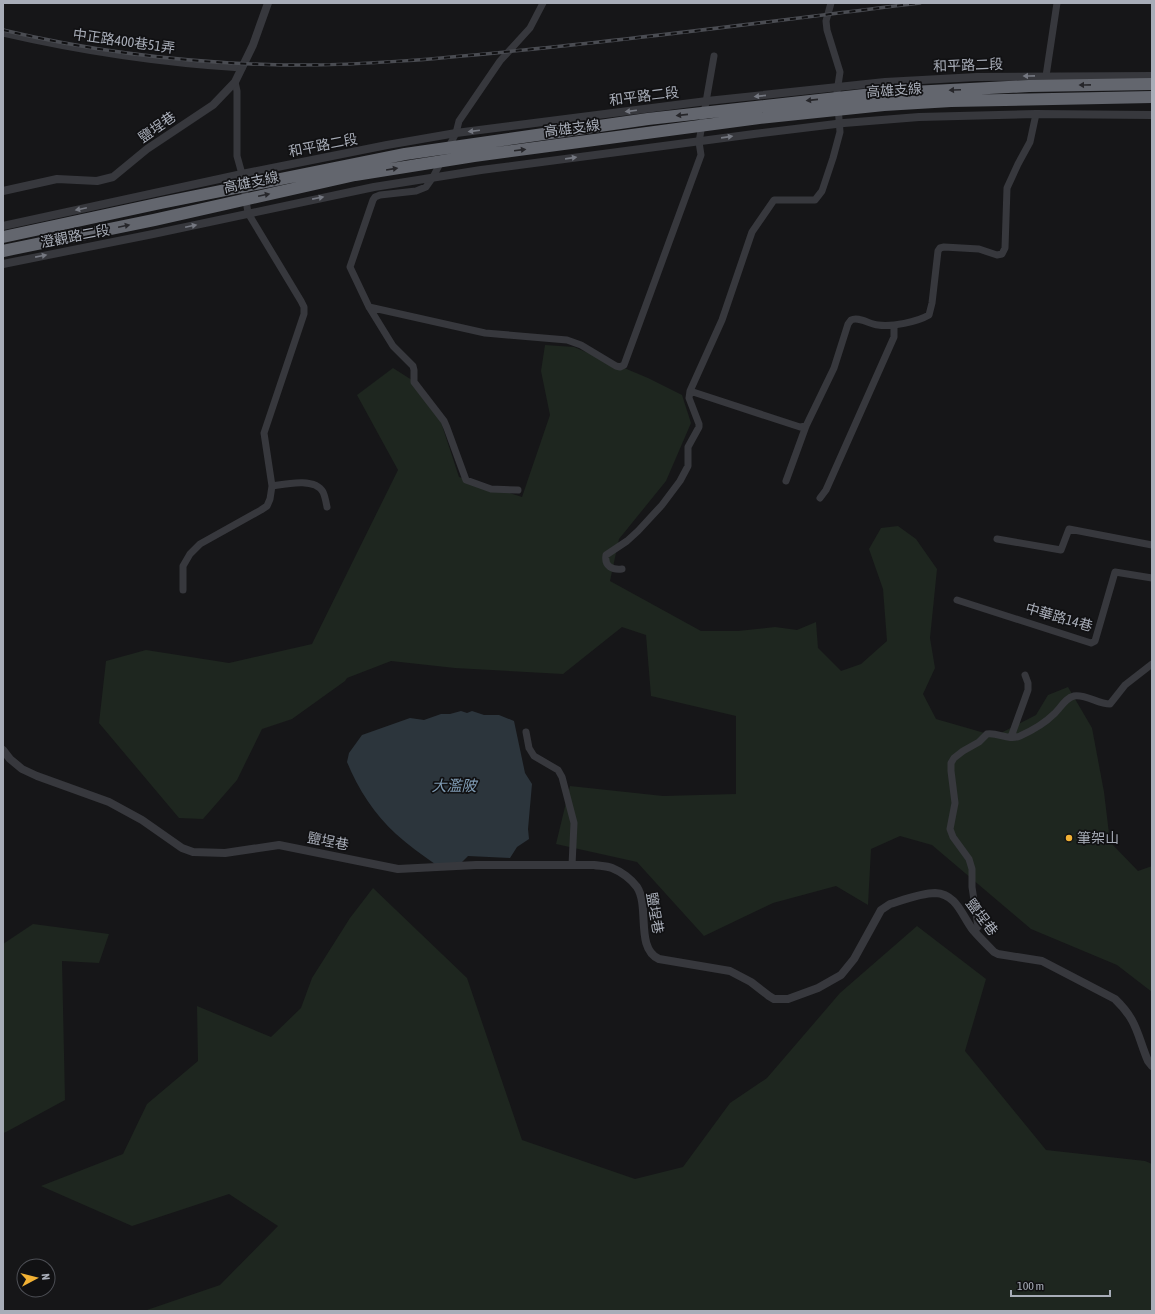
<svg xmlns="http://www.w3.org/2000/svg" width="1155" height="1314" viewBox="0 0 1155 1314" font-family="'Asap Condensed','Noto Sans TC',sans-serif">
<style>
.green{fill:#1e261f}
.water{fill:#2c353c}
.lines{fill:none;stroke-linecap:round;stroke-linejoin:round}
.minor{stroke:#37383d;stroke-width:7}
.tertiary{stroke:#37383d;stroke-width:8}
.rail-casing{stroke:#4a4c52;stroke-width:3.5}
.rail{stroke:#111113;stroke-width:2;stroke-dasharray:6;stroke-linecap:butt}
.motorway-bridge{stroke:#63666e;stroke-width:12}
.oneway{fill:#757881}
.oneway2{fill:#26262a}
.poi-dot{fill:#f2b134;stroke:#111113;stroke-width:1.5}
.labels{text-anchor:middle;stroke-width:3.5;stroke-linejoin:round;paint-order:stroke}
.street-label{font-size:14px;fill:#a8adb8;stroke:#111113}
.poi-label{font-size:14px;fill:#a8adb8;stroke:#111113;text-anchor:start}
.water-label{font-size:15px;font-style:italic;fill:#7f9bb3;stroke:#111113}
</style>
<rect width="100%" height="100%" fill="#161618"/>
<path class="green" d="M 545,345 L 574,347 L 648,378 L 682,395 L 691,423 L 666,481 L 619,539 L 610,581 L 701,631 L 738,631 L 775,627 L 797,630 L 816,622 L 818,648 L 841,671 L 861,664 L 887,641 L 883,589 L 869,549 L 881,528 L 898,526 L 916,539 L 937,569 L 930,638 L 935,668 L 923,694 L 936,719 L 995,736 L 1036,715 L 1048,695 L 1068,687 L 1092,728 L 1104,792 L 1110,842 L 1138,871 L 1152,866 L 1152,992 L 1117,965 L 1031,929 L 932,845 L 900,836 L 871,849 L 868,905 L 836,886 L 773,903 L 704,936 L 637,862 L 556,844 L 570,786 L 663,796 L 736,794 L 736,716 L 651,696 L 646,635 L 622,627 L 563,674 L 455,668 L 391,661 L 347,678 L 345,681 L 292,719 L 262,729 L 237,780 L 203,819 L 179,818 L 99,723 L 106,661 L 146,650 L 229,663 L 312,644 L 398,470 L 357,395 L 393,368 L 415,382 L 436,407 L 459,477 L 522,497 L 550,415 L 541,371 Z
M 373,888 L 467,978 L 522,1140 L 635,1179 L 683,1167 L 730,1103 L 767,1078 L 840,993 L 917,926 L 986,979 L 965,1051 L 1046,1150 L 1145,1161 L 1152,1164 L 1152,1311 L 144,1311 L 220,1285 L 278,1226 L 229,1194 L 132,1226 L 41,1186 L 123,1154 L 147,1104 L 198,1061 L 197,1006 L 271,1037 L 301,1008 L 312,978 L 350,918 Z
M 33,924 L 109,934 L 99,963 L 62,961 L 65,1100 L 6,1132 L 3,1133 L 3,944 Z"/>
<path class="water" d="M 461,711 L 467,713 L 472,711 L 484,715 L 499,715 L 514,721 L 525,773 L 532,784 L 528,829 L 529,839 L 517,847 L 510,858 L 468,856 L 461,863 L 435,864 C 422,855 408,845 396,834 C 375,815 358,789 347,762 L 349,753 L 362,735 L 410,718 L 424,720 L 441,714 L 450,714 Z"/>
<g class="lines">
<path class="minor" d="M 831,3 L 826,21 L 827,30 L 840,72 L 837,92
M 3,33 C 81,51 162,63 242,68
M 1046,76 L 1057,3
M 369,307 L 485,333 L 567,340 L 581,345 L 616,366 L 620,367 L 624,365 L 701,155 L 699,142 L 714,56
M 690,391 L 800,427 L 806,426
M 786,481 L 806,426 L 834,368 L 848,324 L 851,320 C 858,316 869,324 878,325 C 892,327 917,322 929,315 L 932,303 L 938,251 L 940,248 L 944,247 L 979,249 L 997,255 L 1002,254 L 1005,248 L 1007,188 L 1018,164 L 1030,142 L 1036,114
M 272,486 C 285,484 315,477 323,492 C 325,496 326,502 327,507
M 518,490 L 491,489 L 466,480 L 447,428 L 444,421 L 414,382 L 414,370 L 413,366 L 393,346 L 369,307 L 350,267 L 373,200 L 375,197 L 380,195 L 416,191 L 426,187 L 433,177 L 456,133 L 459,121 L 500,61 L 530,28 L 543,3
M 820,498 L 826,490 L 894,337 L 894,325
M 997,539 L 1061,550 L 1069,529 L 1152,545
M 622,569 C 613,570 604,567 606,555 L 627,541 L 638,531 L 662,505 L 680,481 L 688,466 L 688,447 L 699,427 L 699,424 L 689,398 L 690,391 L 722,320 L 752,232 L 774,200 L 815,200 L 822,191 L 833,158 L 840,132 L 838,106
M 183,590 L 183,566 L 190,554 L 200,544 L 261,510 L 267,506 L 270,499 L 272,486 L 264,433 L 304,314 L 304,307 L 301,301 L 248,213 L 242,174 L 237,156 L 237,91 L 235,82
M 957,600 L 1091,643 L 1095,641 L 1115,572 L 1152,578
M 526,732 L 529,748 L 534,756 L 558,770 L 562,777 L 574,823 L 572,865
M 1011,737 L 1028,690 L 1028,683 L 1025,675
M 972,929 L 976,929 L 978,927 L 972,887 L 972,869 L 969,859 L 953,837 L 950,829 L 955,803 L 951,771 L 951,763 L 954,758 L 963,751 L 979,742 L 987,734 C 998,732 1008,741 1020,736 C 1031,731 1045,723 1054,714 C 1060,709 1065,698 1074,696 C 1086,694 1098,704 1110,704 L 1125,685 L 1152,664"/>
<path class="tertiary" d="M 3,191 L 57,179 L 97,181 L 113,177 L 147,149 L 213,105 L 235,82 L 253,45 L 268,3
M 3,226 L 242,174 L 387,145 L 456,133 L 707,101 L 885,82 L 977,77 L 1152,76
M 3,264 L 153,234 L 374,187 L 481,170 L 754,134 L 844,123 L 919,117 L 1036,114 L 1152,115
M 3,750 L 10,759 L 22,769 L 37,776 L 109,802 L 142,820 L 182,848 L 193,852 L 225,853 L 279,845 L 398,869 L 476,865 L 594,865 C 600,866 607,866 612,868 C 617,870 622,873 626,876 C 630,879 634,883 637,887 C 650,907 635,948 659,959 L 730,971 L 751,982 L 769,996 L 774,999 L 788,999 L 818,988 L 841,975 L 854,959 L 881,910 L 890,904 C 903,900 922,893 935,893 C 957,894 962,916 973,930 C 980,938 987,945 994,952 L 998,954 L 1042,961 L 1115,999 C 1138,1021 1137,1035 1148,1061 L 1152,1066"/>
<g class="rail-casing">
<path id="rail" d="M 3,30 C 95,52 189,63 283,65 C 364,66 444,58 524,50 C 656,37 788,19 920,3"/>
</g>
<use href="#rail" class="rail"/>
<path class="motorway-bridge" d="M 3,237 L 161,203 L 405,154 L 648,119 L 873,94 L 1029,86 L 1152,84
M 3,251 L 154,220 L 355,175 L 474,156 L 759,118 L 884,105 L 951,101 L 1152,97"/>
</g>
<defs><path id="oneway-solid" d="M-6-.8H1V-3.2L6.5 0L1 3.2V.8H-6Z"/></defs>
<g class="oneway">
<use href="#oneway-solid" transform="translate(1029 76) rotate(179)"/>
<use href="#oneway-solid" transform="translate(760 96) rotate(174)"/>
<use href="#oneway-solid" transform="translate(631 111) rotate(173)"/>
<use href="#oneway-solid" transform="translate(474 131) rotate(173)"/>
<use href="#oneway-solid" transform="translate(727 137) rotate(-8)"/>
<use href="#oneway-solid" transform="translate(571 158) rotate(-8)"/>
<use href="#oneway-solid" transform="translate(318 198) rotate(-11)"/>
<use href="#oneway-solid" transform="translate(81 209) rotate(168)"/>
<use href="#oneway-solid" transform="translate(191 226) rotate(-12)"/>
<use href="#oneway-solid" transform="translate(41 256) rotate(-11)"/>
</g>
<g class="oneway2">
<use href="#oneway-solid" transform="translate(1085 85) rotate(179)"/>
<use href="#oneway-solid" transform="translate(955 90) rotate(177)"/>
<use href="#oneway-solid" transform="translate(812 100) rotate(174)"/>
<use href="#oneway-solid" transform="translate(682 115) rotate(174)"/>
<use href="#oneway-solid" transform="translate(520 150) rotate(-7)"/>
<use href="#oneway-solid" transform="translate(392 169) rotate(-9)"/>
<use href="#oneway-solid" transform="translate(264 195) rotate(-12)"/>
<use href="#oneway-solid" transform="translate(124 226) rotate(-12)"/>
</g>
<circle class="poi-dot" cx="1069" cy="838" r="4"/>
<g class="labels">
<g class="street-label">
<text transform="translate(124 41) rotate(8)" y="5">中正路400巷51弄</text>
<text transform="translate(968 65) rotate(-2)" y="5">和平路二段</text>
<text transform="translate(894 90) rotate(-4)" y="5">高雄支線</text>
<text transform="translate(644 96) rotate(-7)" y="5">和平路二段</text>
<text transform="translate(157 127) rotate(-35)" y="5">鹽埕巷</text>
<text transform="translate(572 128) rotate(-7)" y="5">高雄支線</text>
<text transform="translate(323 145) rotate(-11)" y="5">和平路二段</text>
<text transform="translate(251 182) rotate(-12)" y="5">高雄支線</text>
<text transform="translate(75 236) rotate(-11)" y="5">澄觀路二段</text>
<text transform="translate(1059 617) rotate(16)" y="5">中華路14巷</text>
<text transform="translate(328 841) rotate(11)" y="5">鹽埕巷</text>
<text transform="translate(655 913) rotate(80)" y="5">鹽埕巷</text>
<text transform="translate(982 917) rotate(53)" y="5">鹽埕巷</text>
</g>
<g class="poi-label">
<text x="1077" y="843">筆架山</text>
</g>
<g class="water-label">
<text x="454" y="791">大濫陂</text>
</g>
</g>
<rect width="1155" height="1314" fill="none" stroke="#a8adb8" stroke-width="8"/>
<g transform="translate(36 1278) rotate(83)"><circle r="19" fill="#111113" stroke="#4d4f55"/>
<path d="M0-3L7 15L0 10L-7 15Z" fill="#f2b134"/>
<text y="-6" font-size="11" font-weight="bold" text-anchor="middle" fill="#a8adb8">N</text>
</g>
<path d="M1011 1290v6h99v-6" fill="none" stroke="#a8adb8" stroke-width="2"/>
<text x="1017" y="1290" font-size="12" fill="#a8adb8" stroke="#111113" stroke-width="3" paint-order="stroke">100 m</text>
</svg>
